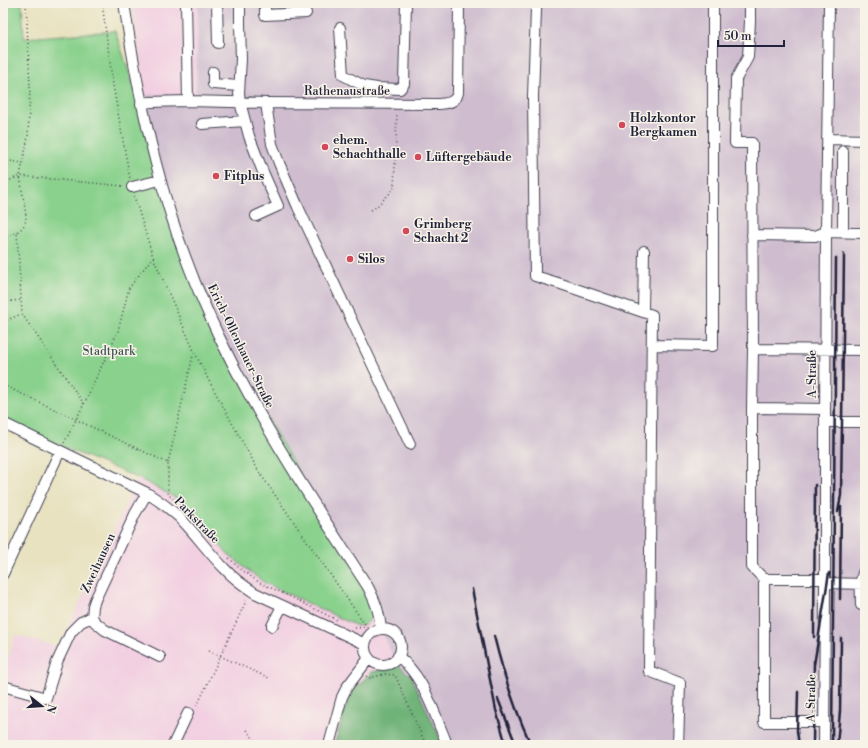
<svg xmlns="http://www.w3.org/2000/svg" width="868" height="748" viewBox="0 0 868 748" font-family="'Libre Bodoni',serif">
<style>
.built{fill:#f2cfe1}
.industrial{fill:#cfbdcf}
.green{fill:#8ad18d;stroke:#567a64}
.forest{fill:#6fb378;stroke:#486a5a}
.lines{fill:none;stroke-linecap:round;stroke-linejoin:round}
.minor-casing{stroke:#403f4f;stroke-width:12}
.path{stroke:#403f4f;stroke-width:1.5;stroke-dasharray:1 3;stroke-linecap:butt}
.minor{stroke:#fff;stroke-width:10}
.rail{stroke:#22223b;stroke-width:2.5}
.poi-dot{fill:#d1495b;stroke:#f7f3e8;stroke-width:1.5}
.labels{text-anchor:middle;stroke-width:3;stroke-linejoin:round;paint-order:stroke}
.street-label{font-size:12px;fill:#22223b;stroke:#f7f3e8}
.poi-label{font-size:12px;font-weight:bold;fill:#22223b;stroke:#f7f3e8;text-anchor:start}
.park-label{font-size:12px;fill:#415754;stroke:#f7f3e8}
</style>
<rect width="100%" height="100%" fill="#f7f3e8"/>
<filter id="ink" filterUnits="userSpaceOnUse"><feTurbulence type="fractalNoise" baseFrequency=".025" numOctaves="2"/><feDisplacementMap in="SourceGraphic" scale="8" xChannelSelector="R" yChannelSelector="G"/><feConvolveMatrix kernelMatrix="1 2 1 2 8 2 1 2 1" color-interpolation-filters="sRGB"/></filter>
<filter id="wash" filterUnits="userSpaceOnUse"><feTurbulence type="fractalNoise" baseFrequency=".012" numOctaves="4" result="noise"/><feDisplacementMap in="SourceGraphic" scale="16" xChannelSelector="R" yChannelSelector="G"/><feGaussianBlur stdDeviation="0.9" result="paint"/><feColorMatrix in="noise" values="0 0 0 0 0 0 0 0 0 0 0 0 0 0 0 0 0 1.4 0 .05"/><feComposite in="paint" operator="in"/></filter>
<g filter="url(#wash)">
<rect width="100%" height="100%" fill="#e8e2c0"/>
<path class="built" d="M 132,3 L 198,3 L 196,94 L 145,95 Z
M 138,478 L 178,499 L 227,553 L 250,572 L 264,582 L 365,625 L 372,617 L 399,666 L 371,672 L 334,745 L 3,745 L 3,670 L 5,670 L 15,635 L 59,647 Z"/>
<path class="industrial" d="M 198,3 L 865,3 L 865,745 L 443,745 L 411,676 L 399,666 L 372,617 L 371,606 L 207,314 L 137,95 L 196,94 Z"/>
<path class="green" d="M 3,3 L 22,3 L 24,38 L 115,31 L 137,95 L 207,314 L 367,590 L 371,606 L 372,617 L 365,625 L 357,626 L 265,583 L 250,572 L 227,553 L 178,499 L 138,478 L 3,422 Z"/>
<path class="forest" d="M 399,666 L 411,676 L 443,745 L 334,745 L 350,694 L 371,672 Z"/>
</g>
<g filter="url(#ink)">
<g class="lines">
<g class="minor-casing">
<path id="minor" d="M 124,3 C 140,110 164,216 209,315 C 252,411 311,499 368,587 C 376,603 379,611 381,629
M 186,3 L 188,101
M 217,3 L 218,43
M 240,3 L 240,24 L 241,59 L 239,93 L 240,102 L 249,136 L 263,172 L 278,206 L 256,216
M 265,3 L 265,15 L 306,13
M 537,3 L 536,10 L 533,96 L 535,276 L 561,284 L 652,315 L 649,671 L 680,683 L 678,745
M 750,3 L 750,21 L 748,57 L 736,79 L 735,143 L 752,143 L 753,349 L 752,408 L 752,567 L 764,579 L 764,722 L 824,722
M 340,28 L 343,75 L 364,86 L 377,88 L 400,89 L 404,84 L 406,3
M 213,72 L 213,84 L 239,86
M 266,103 L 272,144 L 279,163 L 298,207 L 410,444
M 141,104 L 150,102 L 188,101 L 266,103 L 439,104 C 448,103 455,103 458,93 L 459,3
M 202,124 L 245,121
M 828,139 L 865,140
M 132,187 L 160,180
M 843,232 L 843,151
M 752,235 L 815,236 L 826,232 L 865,233
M 643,312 L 644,251
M 652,345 L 713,346 L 713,3
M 753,349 L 865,350
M 752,408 L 825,409
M 825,422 L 865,422
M 3,423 L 147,493 C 158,500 169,508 179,517 C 195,533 208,552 224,568 C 233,578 244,586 255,593 L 365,644
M 147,493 L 135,514 L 95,600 L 93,606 L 92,617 L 95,622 L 105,630 L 160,657
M 3,574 L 60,451
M 764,579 L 825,579
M 825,583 L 865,584
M 861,605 C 861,594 859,578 865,569
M 272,626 L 282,606
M365 647a18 18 0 1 1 36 0a18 18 0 1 1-36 0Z
M 398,656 C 418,673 426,692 436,716 C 439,726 444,735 447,745
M 3,686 L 46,698 L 57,662 L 71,632 L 81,622 L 92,617
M 173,745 L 188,713
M 329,745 L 342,697 L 347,687 L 369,658
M 824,745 L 825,587 L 825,422 L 826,232 L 829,3"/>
</g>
<path class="path" d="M 26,3 L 30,87 L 28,137 L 20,176 L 26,216 C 26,224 23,228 17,232 L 22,314 L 84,404
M 102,3 L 113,85 L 130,179
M 3,160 L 23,163
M 3,183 L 20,176 L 123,186
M 134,196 L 153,257 L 194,351 L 208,379 L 259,472 L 371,633
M 371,210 L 376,207 L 394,189 L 397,114
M 3,239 L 17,232
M 3,302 L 21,300
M 3,322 L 21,314
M 3,385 L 168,463 L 168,494 L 174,500
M 64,443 L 84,404 L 118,331 L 129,288 L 153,257
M 168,463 L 194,351
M 199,523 L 208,534
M 229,558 L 238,567 L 260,583 L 287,595 L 339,621
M 355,628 L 367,627
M 209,651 L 271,679
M 366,676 L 369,678 L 385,674 L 395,675 L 426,745
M 197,706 L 247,599
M 247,730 L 258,745"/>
<use href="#minor" class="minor"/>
<path class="rail" d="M 838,512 L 841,495 L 842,422 L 844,254
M 472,589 L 496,710 L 506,745
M 840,599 L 841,507
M 494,636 C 503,673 515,710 531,745
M 814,637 L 815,485
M 814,665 L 829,573
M 798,692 L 797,731 L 799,745
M 498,699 L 516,745
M 813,745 L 814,661
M 832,745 L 836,258
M 837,745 L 840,711 L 841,638"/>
</g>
</g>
<g class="poi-dot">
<circle cx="622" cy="125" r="4"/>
<circle cx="325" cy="147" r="4"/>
<circle cx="418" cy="157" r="4"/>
<circle cx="216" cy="176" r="4"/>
<circle cx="406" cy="231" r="4"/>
<circle cx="350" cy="259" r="4"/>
</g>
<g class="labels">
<g class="street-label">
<text x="347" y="95">Rathenaustraße</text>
<text transform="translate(241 346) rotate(64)" y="4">Erich-Ollenhauer-Straße</text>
<text transform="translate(812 374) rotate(-90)" y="4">A-Straße</text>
<text transform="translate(197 520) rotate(46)" y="4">Parkstraße</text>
<text transform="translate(98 563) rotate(-65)" y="4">Zweihausen</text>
<text transform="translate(811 698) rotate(-89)" y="4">A-Straße</text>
</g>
<g class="poi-label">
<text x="630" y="122">Holzkontor<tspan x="630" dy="14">Bergkamen</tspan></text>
<text x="333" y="144">ehem.<tspan x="333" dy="14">Schachthalle</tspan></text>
<text x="426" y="161">Lüftergebäude</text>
<text x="224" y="180">Fitplus</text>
<text x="414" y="228">Grimberg<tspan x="414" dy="14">Schacht 2</tspan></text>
<text x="358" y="263">Silos</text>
</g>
<g class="park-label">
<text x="109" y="355">Stadtpark</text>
</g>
</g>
<rect width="868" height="748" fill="none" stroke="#f7f3e8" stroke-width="16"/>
<g transform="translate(42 706) rotate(107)" stroke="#f7f3e8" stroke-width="3" paint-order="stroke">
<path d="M0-3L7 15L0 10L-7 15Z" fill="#22223b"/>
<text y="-6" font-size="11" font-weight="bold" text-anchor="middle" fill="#22223b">N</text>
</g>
<path d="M718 40v6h66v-6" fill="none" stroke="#22223b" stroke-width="2"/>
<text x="724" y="40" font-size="12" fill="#22223b" stroke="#f7f3e8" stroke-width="3" paint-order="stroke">50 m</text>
</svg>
